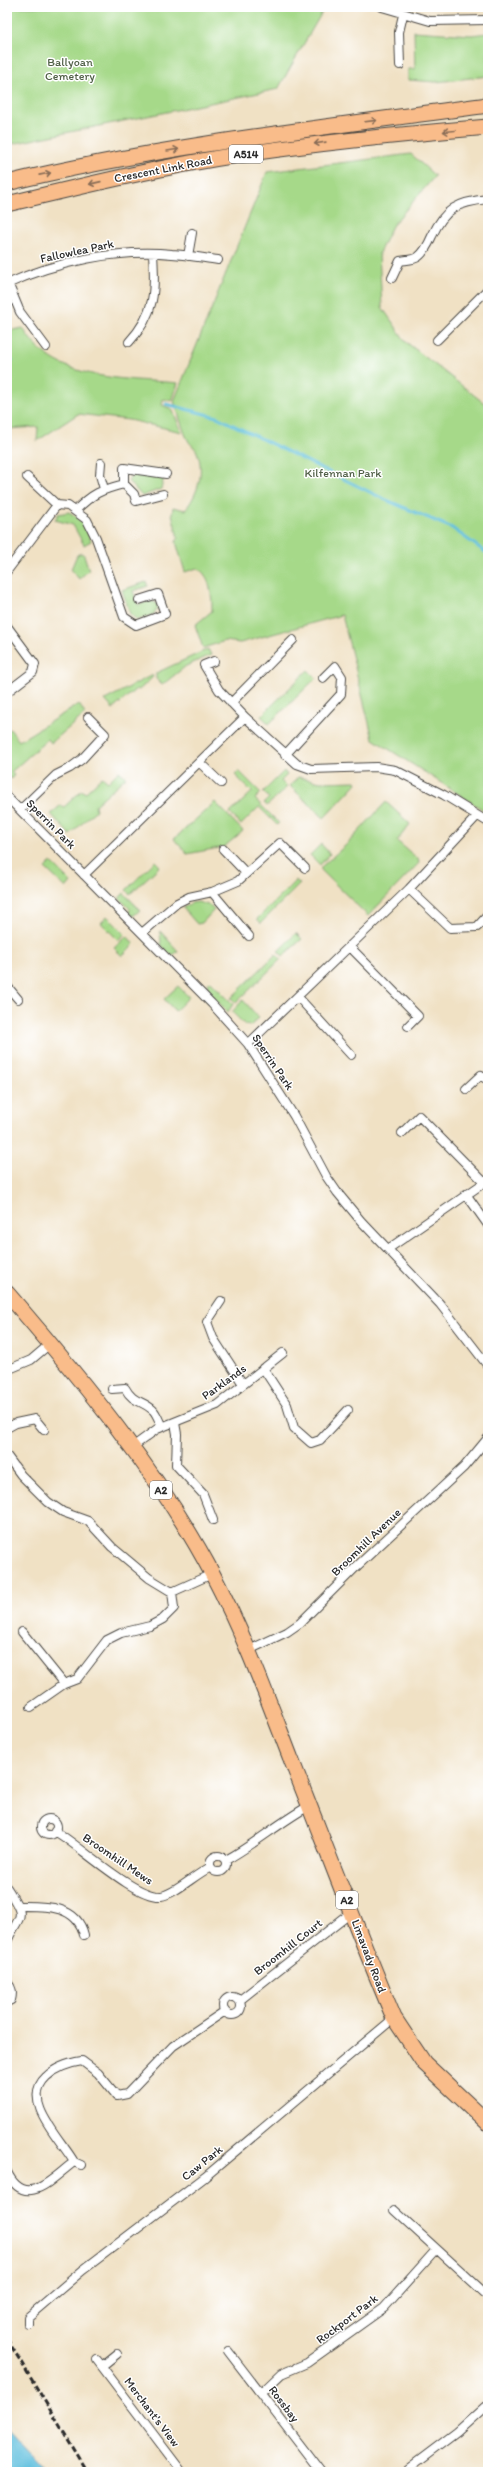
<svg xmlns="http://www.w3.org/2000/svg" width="495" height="2479" viewBox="0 0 495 2479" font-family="Itim,sans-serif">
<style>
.green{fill:#a6d989;stroke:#68825a}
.water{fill:#60c0de;stroke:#467684}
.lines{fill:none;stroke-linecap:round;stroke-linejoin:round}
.stream{stroke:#60c0de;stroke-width:3}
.street-casing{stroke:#494642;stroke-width:10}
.highway-casing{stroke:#494642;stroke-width:17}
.street{stroke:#fff;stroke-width:8}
.highway{stroke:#f9bc8a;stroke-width:15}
.rail{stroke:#2b2b2b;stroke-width:3;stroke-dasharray:6 3;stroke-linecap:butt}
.oneway{stroke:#886c56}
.labels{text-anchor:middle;stroke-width:3;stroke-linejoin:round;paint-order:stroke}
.shield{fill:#fff;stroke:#6b6b6b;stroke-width:1}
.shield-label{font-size:11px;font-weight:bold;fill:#2b2b2b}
.park-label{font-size:12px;fill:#505f47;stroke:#fff}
.street-label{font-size:12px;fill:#2b2b2b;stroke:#fff}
</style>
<rect width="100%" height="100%" fill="#fff"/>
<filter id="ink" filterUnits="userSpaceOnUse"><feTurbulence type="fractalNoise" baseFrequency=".025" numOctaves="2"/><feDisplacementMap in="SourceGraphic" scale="8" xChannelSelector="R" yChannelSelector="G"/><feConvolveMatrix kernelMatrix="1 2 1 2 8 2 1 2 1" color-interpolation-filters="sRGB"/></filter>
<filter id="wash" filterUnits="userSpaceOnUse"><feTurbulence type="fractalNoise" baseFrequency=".012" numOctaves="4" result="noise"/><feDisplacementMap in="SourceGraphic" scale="16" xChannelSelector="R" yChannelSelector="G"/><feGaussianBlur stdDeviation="0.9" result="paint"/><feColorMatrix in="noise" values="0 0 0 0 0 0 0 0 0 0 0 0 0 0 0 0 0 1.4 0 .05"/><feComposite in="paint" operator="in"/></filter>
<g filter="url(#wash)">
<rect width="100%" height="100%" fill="#f0e1c4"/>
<path class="green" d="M 7,7 L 325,7 L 278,89 L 7,145 Z
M 414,31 L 471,35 L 488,33 L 488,76 L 436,82 L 408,80 L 408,69 L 415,69 Z
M 411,154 L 435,176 L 392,226 L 379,253 L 382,307 L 406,342 L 488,406 L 488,813 L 373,739 L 342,615 L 240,643 L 225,641 L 203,648 L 195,625 L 212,611 C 212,597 211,575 197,568 L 185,572 L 176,542 L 178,538 L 172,514 L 173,507 L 185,510 C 198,494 205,472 197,452 C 196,448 192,446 189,442 C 182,430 179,414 174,401 L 267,172 Z
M 23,328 C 53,382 124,378 178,383 L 172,401 L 163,399 L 162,405 L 172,409 L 182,432 L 129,420 L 78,414 L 37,441 L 38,427 L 7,429 L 7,331 Z
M 133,475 L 164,478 L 161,489 L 142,496 L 128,481 Z
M 69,512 C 80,518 88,528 91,541 L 84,545 L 73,525 L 55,520 L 58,514 Z
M 81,553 L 84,555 L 89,570 L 79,579 L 71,569 L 77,555 Z
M 146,582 L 148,586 L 133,591 L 138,605 L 150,601 L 156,603 L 158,608 L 154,614 L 137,620 L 130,614 L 122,590 Z
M 208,649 L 211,655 L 186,666 L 162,685 L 156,679 L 156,673 Z
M 308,670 L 316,678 L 269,724 L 261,716 Z
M 152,675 L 153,677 L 139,690 L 136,689 L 113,709 L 105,700 Z
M 79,704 L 85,714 L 51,743 L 48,739 L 11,772 L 14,775 L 11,779 L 7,775 L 7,731 L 10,729 L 19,741 Z
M 119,771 L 126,777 L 95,805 L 96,810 L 70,835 L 51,814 L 61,805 L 64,807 L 82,790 L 85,793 L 102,777 L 108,782 Z
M 239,771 L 261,793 L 255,799 L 279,823 L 277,825 L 259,807 L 241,825 L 230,813 L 252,792 L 235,775 Z
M 284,771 L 287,775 L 281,781 L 287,787 L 267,806 L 264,803 L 269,798 L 263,792 Z
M 298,777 L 320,782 L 356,781 L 357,783 L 324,818 L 290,786 Z
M 215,802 L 243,831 L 224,847 L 187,854 L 174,839 Z
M 386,802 L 410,824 L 397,841 L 418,859 L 419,863 L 368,916 L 321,870 L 321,867 L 346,845 Z
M 321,844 L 330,854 L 320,865 L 310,855 Z
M 155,861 L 160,866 L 130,894 L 126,890 Z
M 51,862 L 71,882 L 66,888 L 45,868 Z
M 296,880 L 300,884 L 261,923 L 257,919 Z
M 124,893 L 140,910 L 133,916 L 129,913 L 130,909 L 119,898 Z
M 198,902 L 211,906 L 214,910 L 202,923 L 197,924 L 183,908 L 191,903 Z
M 107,916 L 125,934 L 118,940 L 101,923 Z
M 160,931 L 178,951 L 172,956 L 161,945 Z
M 296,933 L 302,939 L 283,956 L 278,951 Z
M 127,936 L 134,944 L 122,956 L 114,948 Z
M 276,954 L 281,959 L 236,1003 L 231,998 Z
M 210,981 L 233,1004 L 228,1012 L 210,994 L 207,984 Z
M 178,986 L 189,997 L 175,1011 L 164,999 Z
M 243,1000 L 259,1018 L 250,1026 L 245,1025 L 232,1012 Z"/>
<path class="water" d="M 7,2430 L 46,2472 L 7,2472 Z"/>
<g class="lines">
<path class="stream" d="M 7,359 L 12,360
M 166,404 L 217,417 L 384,499 L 452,528 L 488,554"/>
</g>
</g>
<g filter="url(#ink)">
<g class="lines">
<g class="street-casing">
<path id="street" d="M 382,7 L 430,21 L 488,20
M 400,65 L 399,32 L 403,15
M 188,256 L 192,233
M 392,278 L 400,261 C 405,260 414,260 418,257 C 425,252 429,243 432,236 C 445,208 458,202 488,199
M 8,283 L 20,312 L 46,347
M 7,284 C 58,261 117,249 172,254 C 188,255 203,258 218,260
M 437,340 L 488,289
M 129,342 C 156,313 155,291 153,253
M 101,463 L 100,475 L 104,489
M 27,477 L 57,505 L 68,506 L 87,520 L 96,538 L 124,617 L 136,625 L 165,614 L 158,594 L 139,600
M 163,494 L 136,501 L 134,494 L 124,484 L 124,468 L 166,474
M 75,511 C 93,493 101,490 124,484
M 7,571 L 57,505
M 7,626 L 35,664 L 33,672 L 7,692
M 214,661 L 204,665 L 219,690 L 245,717
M 231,703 L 293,640
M 285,755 L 341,694 L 342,677 L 335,666 L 323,678
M 200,763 L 221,783
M 7,797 L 212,1004 L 248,1044 L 294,1116 L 326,1176 L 337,1192 L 361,1221 L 440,1304 L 488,1366
M 20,810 L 56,775 L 70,768 L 82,759 L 105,734 L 88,717
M 223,849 L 246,873
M 84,875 L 245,717 L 297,764 L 311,769 L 376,767 L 395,770 L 444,795 L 488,822
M 409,889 L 450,928 L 477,927 L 488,915
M 212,892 L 249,936
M 142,933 L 177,903 L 189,897 L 212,892 L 238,881 L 280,843 L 305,868
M 349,946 L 418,1016 L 408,1026
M 7,986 L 18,999
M 298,997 L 351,1055
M 248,1044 L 409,889 L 477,816
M 466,1089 L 481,1075 L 488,1081
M 402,1133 L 419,1116 L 484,1182
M 466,1194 L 488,1225
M 388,1249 L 488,1180
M 221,1301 L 207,1322 L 213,1338 L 243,1384
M 263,1368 L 287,1405 L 294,1428 L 311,1443 L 320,1440 L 348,1410
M 7,1370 L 31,1360 L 51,1343
M 112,1389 L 125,1388 C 133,1403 142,1400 153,1410 C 157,1414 159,1421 162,1427
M 175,1423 L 177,1434 L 176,1465 L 203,1494 L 213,1520
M 7,1428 L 16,1423 L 35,1419 L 44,1430
M 131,1448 L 157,1429 L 217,1405 L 283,1353
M 7,1456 L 21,1475 L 48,1502 L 63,1512 L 88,1521 L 112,1547 L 149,1578 L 172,1592
M 22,1632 L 64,1684
M 249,1650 L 287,1632 L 300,1623 L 355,1568 L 464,1467 L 488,1438
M 31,1707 L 64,1684 L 77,1679 L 107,1640 L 121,1633 L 150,1626 L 163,1619 L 174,1608 L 172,1592 L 212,1574
M41 1827a8 8 0 1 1 16 0a8 8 0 1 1-16 0Z
M 55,1831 C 79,1845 136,1899 161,1896 C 174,1895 197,1873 211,1867
M210 1864a8 8 0 1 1 16 0a8 8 0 1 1-16 0Z
M 226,1860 C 255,1844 280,1822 309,1806
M 7,1888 C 27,1919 21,1912 7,1941
M 18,1906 C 43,1906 77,1904 84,1935
M 7,1982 C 12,1988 13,1992 11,2000 L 7,2002
M223 2006a9 9 0 1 1 18 0a9 9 0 1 1-18 0Z
M 240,2000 L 352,1912
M 81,2165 L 74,2162 C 61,2139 20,2101 46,2077 C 56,2067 69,2063 82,2061 L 98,2073 L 117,2096 L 127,2094 L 173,2046 L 225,2011
M 7,2172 C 26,2211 52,2178 74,2162
M 394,2210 L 488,2296
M 28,2324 L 28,2317 L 83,2270 L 205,2177 L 394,2018
M 228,2351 L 321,2472
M 97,2360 L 182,2472
M 102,2366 L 117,2354
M 261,2393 L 281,2374 L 307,2363 L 384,2308 L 436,2250
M 404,2472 L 457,2432 L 488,2404"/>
</g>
<g class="highway-casing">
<path id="highway" d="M 7,183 C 165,145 327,127 488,105
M 7,204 C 86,185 164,166 244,154 C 325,142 406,134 488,127
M 7,1293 C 81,1379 160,1474 213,1575 C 244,1634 267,1697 291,1759 C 325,1845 358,1933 394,2018 L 424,2063 L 488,2123"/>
</g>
<use href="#street" class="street"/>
<use href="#highway" class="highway"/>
<path class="rail" d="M 7,2339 L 88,2472"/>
</g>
<defs><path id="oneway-shaft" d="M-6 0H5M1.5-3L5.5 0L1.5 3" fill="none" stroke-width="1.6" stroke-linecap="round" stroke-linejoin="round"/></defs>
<g class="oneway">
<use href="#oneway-shaft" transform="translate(371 121) rotate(-7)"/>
<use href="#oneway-shaft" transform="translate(449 131) rotate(175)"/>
<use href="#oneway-shaft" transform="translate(320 143) rotate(172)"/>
<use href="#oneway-shaft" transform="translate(173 150) rotate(-9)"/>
<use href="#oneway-shaft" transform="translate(45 174) rotate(-11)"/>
<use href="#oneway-shaft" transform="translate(95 183) rotate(167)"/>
</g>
</g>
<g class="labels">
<g class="shield">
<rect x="229" y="145" width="34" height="18" rx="3"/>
<rect x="150" y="1481" width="22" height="18" rx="3"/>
<rect x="336" y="1891" width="22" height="18" rx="3"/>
</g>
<g class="shield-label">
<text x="246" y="158">A514</text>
<text x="161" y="1494">A2</text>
<text x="347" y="1904">A2</text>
</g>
<g class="park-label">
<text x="70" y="66">Ballyoan<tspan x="70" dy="14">Cemetery</tspan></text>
<text x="343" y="477">Kilfennan Park</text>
</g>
<g class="street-label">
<text transform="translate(163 169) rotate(-11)" y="4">Crescent Link Road</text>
<text transform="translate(77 251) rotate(-12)" y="4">Fallowlea Park</text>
<text transform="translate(51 824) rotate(45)" y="4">Sperrin Park</text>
<text transform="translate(273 1062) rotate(56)" y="4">Sperrin Park</text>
<text transform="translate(224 1382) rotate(-36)" y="4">Parklands</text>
<text transform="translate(366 1542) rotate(-44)" y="4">Broomhill Avenue</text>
<text transform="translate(118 1859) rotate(34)" y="4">Broomhill Mews</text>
<text transform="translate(288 1947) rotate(-38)" y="4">Broomhill Court</text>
<text transform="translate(369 1956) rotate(69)" y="4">Limavady Road</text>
<text transform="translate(202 2163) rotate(-39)" y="4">Caw Park</text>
<text transform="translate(347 2319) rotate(-37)" y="4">Rockport Park</text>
<text transform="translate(284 2404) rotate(53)" y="4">Rossbay</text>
<text transform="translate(152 2412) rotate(53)" y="4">Merchant's View</text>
</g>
</g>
<rect width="495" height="2479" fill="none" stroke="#fff" stroke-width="24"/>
</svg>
